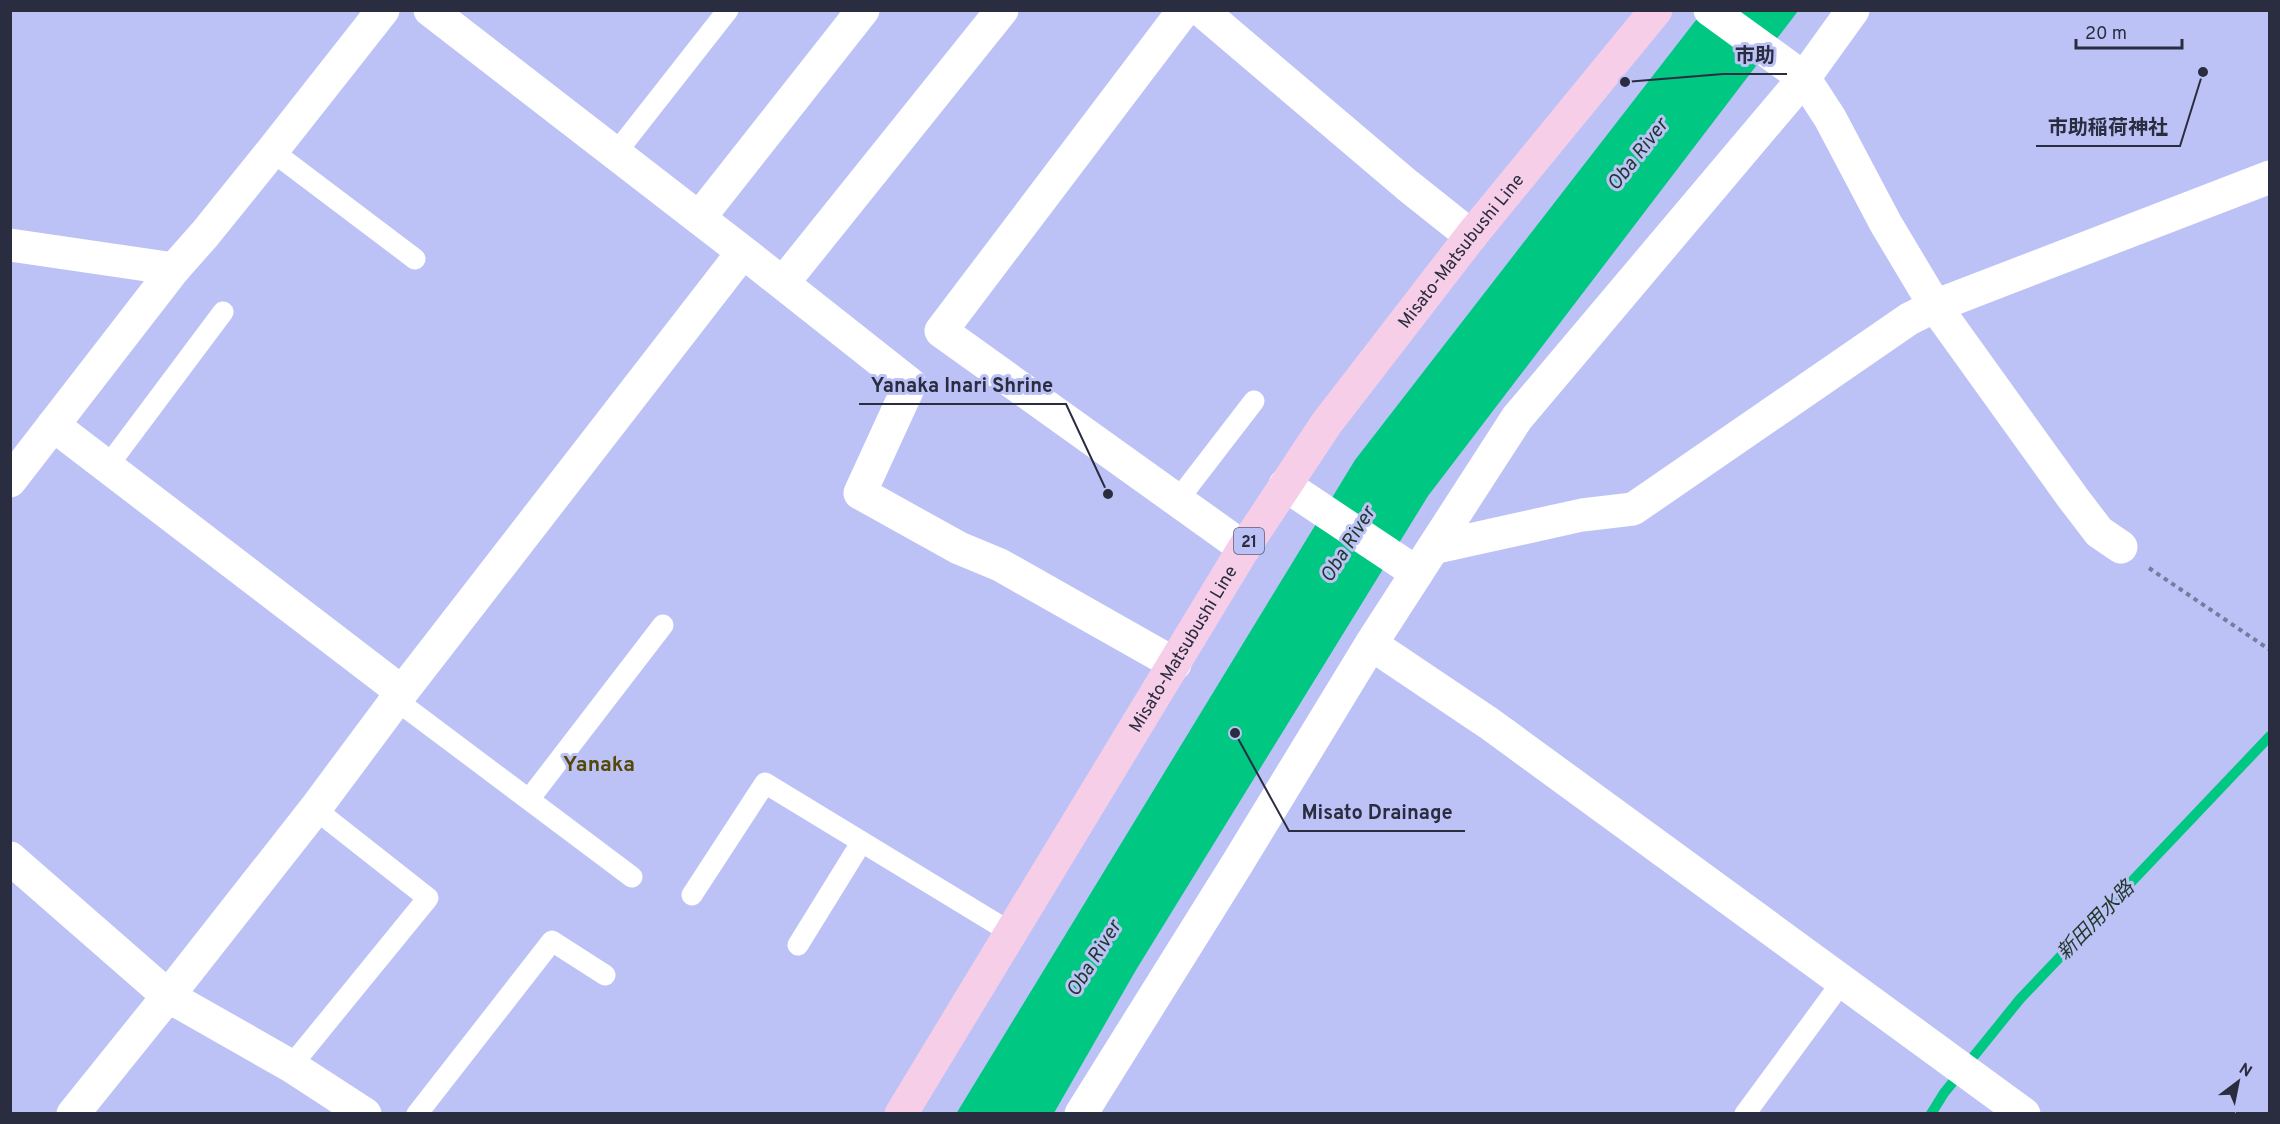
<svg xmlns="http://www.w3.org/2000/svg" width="2280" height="1124" viewBox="0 0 2280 1124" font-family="Overpass,'Noto Sans JP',sans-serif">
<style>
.water{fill:#00c781}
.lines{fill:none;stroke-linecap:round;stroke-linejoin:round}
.stream{stroke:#00c781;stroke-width:10}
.path{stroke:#777ba0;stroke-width:4;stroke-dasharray:4.5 4.5;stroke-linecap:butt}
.service{stroke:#fff;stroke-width:21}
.minor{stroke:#fff;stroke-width:33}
.tertiary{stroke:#fff;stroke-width:33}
.primary{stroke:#f6cee8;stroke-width:33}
.labels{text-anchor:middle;stroke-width:6;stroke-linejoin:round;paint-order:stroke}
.shield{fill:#bcc2f6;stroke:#565977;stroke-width:1.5}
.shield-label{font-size:16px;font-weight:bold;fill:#2a2c40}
.street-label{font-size:18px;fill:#2a2c40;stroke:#bcc2f6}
.water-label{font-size:20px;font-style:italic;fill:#1f382a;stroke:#bcc2f6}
.quarter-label{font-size:21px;font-weight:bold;fill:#544908;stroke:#bcc2f6}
.leader{fill:none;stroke:#2a2c40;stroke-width:2}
.callout-dot{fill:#2a2c40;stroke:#bcc2f6;stroke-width:2}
.callout-label{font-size:20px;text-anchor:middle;font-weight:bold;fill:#2a2c40;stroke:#bcc2f6;stroke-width:6;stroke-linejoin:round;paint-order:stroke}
</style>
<rect width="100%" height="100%" fill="#bcc2f6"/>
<path class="water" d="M 1703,11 L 1798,11 L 1428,496 L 1136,970 L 1054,1113 L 956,1114 L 1355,460 Z"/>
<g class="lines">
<path class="stream" d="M 1931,1114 L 1944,1093 L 2020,999 L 2270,736"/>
<path class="path" d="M 2149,568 L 2270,650"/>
<path class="service" d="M 272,151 L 415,259
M 615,154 L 728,10
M 107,467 L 223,312
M 1177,501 L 1254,401
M 396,700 L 632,877
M 530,798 L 663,625
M 692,895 L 765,783 L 1010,932
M 798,945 L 861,843
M 291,1066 L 428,898 L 315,809
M 417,1114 L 552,941 L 605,975
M 1745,1114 L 1842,982"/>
<path class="minor" d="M 430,10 L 743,252 L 910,384 L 860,493 L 959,548 L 1000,565 L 1175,664
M 1184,10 L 941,331 L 1244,548
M 1201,10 L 1407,185 L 1471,236
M 1710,10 L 1804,78 L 1830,118 L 1886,224 L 1935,306 L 2073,498 L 2099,532 L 2121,547
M 699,218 L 863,10
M 783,283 L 1002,10
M 53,425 L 402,692
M 10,481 L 174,269 L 205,234 L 272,151 L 383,10
M 1285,485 L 1417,573
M 1433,548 L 1582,515 L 1633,509 L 1909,319 L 1935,306 L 2270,177
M 1371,644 L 1490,724 L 2024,1114
M 10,858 L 168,996 L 291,1066 L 365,1114
M 73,1114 L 168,996 L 315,809 L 402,692 L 743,252
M 1081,1114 L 1237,864 L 1371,644 L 1517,418 L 1804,78 L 1853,10"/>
<path class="tertiary" d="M 10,245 L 174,269"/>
<path class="primary" id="s1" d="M 901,1114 L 1244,548 L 1326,424 L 1471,236 L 1656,10"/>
</g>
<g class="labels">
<rect class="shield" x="1234" y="528" width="30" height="26" rx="4.5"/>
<g class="shield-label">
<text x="1249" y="547">21</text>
</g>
<g class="street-label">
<text dy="6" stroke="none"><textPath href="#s1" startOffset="1030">Misato-Matsubushi Line</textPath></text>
<text dy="6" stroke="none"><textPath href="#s1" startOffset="544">Misato-Matsubushi Line</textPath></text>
</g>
<g class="water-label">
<text transform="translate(1637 154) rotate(-52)" y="7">Oba River</text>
<text transform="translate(1347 544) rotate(-58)" y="7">Oba River</text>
<text transform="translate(2095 920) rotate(-46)" y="7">新田用水路</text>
<text transform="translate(1093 958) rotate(-58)" y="7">Oba River</text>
</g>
<g class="quarter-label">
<text x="599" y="771">Yanaka</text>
</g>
</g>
<path class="leader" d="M1625 82L1723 74H1787M2203 72L2180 146H2036M1108 494L1066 404H859M1235 733L1289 831H1465"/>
<g class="callout-dot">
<circle cx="1625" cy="82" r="6"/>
<circle cx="2203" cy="72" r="6"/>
<circle cx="1108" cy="494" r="6"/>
<circle cx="1235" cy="733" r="6"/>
</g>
<g class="callout-label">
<text x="1755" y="62">市助</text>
<text x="2108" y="134">市助稲荷神社</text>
<text x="962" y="392">Yanaka Inari Shrine</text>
<text x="1377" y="819">Misato Drainage</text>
</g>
<rect width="2280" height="1124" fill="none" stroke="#2a2c40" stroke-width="24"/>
<g transform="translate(2238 1082) rotate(32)" stroke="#bcc2f6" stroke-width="4.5" paint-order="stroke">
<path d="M0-4.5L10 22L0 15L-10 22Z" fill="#2a2c40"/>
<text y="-9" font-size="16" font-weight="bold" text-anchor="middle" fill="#2a2c40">N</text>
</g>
<path d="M2076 39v9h106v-9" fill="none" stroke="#2a2c40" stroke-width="3"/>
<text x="2085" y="39" font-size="18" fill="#2a2c40" stroke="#bcc2f6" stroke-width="4.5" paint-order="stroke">20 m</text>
</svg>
